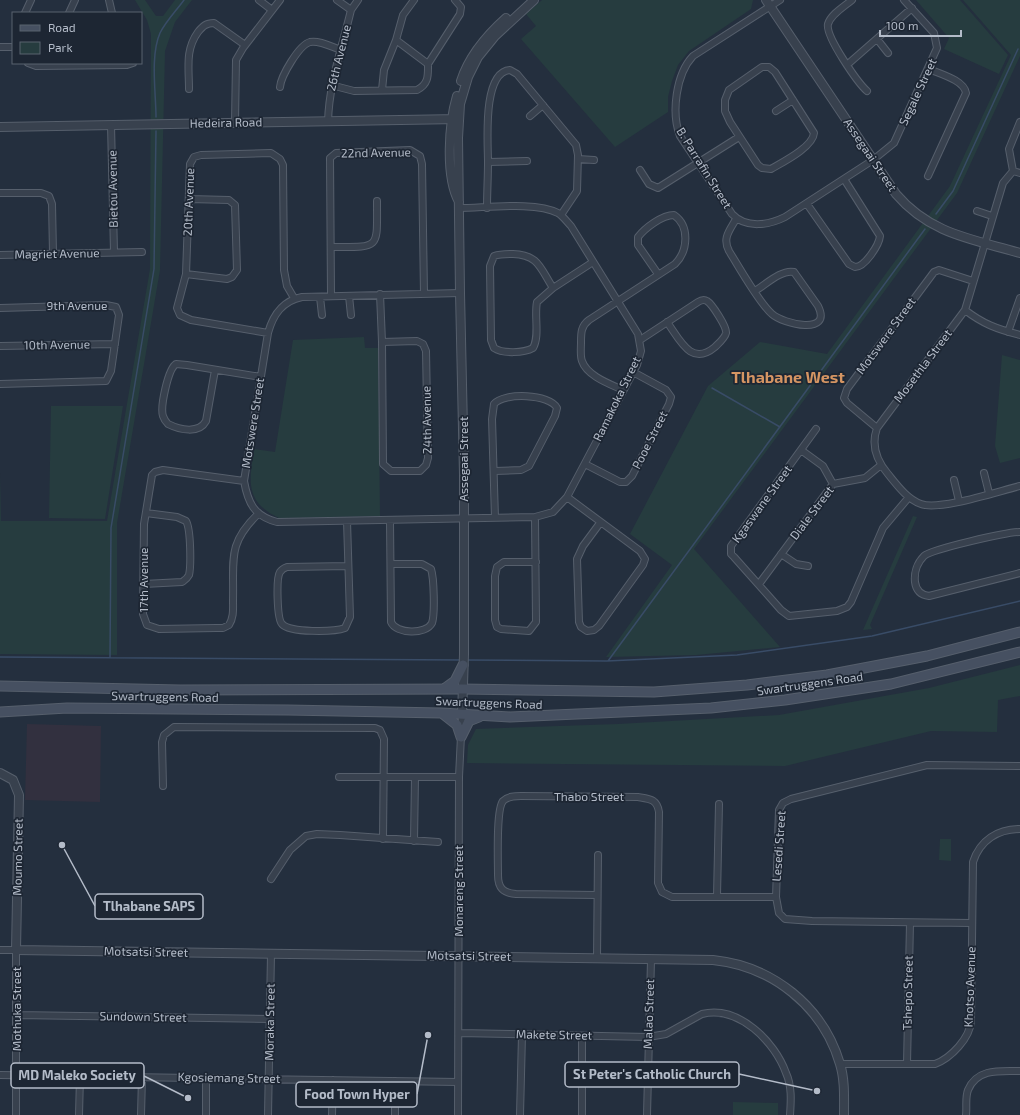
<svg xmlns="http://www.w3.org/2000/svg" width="1020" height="1115" viewBox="0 0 1020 1115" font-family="'Exo 2',sans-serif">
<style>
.medical{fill:#32303f}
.green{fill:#263c3f}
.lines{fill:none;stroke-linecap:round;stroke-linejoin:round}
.stream{stroke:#394c67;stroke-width:1.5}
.minor-casing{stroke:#565f6c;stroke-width:8}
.tertiary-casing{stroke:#565f6c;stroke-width:10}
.secondary-casing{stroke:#565f6c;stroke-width:11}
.minor{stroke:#38414e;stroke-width:6}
.tertiary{stroke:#38414e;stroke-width:8}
.secondary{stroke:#465061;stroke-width:9}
.labels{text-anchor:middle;stroke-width:3.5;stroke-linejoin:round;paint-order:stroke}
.street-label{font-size:12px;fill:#b4bcc9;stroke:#1d2633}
.district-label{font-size:16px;font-weight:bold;fill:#d59563;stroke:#1d2633}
.leader{fill:none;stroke:#b4bcc9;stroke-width:1.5}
.callout-dot{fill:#b4bcc9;stroke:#1d2633;stroke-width:1.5}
.callout{fill:#1d2633;stroke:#b4bcc9;stroke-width:1.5}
.callout-label{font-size:13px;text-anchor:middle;font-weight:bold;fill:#b4bcc9}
</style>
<rect width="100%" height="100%" fill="#242f3e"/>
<path class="medical" d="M 27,724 L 101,726 L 100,802 L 25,800 Z"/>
<path class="green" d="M 135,0 L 145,0 L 156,16 L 163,16 L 175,0 L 192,0 L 175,22 L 165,51 L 160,270 L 117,523 L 117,655 L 0,654 L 0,473 L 1,521 L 107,521 L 150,269 L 151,34 L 147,20 Z
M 542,0 L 753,0 L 751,9 L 689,51 L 678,65 L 672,81 L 668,97 L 668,112 L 615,147 L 521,39 L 536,26 L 526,14 Z
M 916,0 L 960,0 L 1008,55 L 999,74 L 944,49 L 949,38 Z
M 963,0 L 1020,0 L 1020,56 L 957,193 L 694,549 L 780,647 L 696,655 L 606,657 L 672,565 L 630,534 L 708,386 L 760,342 L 827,354 L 950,186 L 1011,55 Z
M 364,337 L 365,348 L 378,348 L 380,516 L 279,518 C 245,502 249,482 254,449 L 275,452 L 293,340 Z
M 1002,355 L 1020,360 L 1020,458 L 1000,463 L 995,446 Z
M 51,406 L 123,406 L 105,519 L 49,518 Z
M 913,516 L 917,517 L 870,625 L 872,629 L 863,630 Z
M 1020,665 L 1020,696 L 998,700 L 997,732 L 931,731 L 785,766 L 467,763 L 468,745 L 476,729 L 618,724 L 779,715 L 929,688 Z
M 940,839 L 951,839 L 951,861 L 939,860 Z
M 733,1102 L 778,1103 L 778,1115 L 733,1115 Z"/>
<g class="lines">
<path class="stream" d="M 156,117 C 156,93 150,56 160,33 C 166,21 176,11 184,0
M 936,214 L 953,191 L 1018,49
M 712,388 L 780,427
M 0,657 L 462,660
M 110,657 L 111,528 L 154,269 L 156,131
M 467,660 L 607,661 L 737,655 L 872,636 L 1020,601
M 608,661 L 925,229"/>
<g class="minor-casing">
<path id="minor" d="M 109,0 L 112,13
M 259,0 L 272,10
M 780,0 L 693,56 C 676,74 671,113 680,136 L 732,214 C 746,229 769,225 785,217 L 873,160 L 894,143 L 937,48 L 934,33 L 904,0
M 852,0 C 845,6 831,14 828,24 C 825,36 858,83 867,91
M 351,10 L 358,0
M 25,13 L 31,0
M 69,13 L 75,0
M 877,39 L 888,53
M 396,40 L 403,15 L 414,0
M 0,47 L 11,47
M 28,63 L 36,66 L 127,65 L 133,63
M 428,64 L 460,14 L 461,7 L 455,0
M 848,64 L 912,8
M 762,67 L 769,67 L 775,72 L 814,133 C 813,147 783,162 771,169 L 762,168 L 758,165 L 730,122 L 725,111 L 725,100 L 729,90 Z
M 331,85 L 354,91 L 417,90 C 429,84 428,75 428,64
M 280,87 C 281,76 299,45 310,42 C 319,40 332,47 341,50
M 189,89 C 189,68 185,50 198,32 C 203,26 206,23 214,23 L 245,45
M 382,90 L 384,70 L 396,40 L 428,64
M 776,111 L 793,100
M 530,116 L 543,105
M 328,122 C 329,83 342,48 351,10 L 337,0
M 235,123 L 236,60 L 243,48 L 280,0
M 111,125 L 114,252
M 578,159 L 594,160
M 488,162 L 527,161
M 640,170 L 649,184 L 658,188 L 739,137
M 1013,171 L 1009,149 L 1020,122
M 1020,173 L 1013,171 L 1003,183 L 965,310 L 877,428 C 871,445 876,460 888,474 C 897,485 907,499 921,504 C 939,511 999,491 1020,486
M 928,176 L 966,93 C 964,80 940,74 929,69
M 0,193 L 41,193 L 49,196 L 52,204 L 53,253
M 807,204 L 849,264 L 855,267 C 865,267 879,245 880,236 L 844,179
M 459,208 C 485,208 536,201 558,213 C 563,216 567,222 571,226 L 638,334 L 641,351 L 637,365 L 567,497 L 553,512 L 535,517 L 277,522 C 254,516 248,503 244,481 L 268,333 C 273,315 282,301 302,297 L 460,293
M 487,208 C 487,193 488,177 488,162 C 488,143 482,72 510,70 L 517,74 L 576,145 L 578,155 L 577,191 L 561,215
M 977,211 L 992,216
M 736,219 C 730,230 722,238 729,251 C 739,267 759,303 772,314 C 783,324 833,336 818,306 L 794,272 C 782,269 765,285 755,291
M 331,247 C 381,247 377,250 377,201
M 0,255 L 142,252
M 186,274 L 227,279 L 232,277 L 237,270 L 235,205 L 229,200 L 189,199
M 553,288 C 540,268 539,255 513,254 C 506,254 500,254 494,256 L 490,266 L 491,340 L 494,348 C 503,354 524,353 533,348 C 540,336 534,316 537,302 L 553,288 L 593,262
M 380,294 L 382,342 L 417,341 L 423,344 L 426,351 L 428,458 L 426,465 L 420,471 L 391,471 L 383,464 L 382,342
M 331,295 L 330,158 L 336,153 L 410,150 L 420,156 L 422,164 L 424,294
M 349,296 L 351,315
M 320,297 L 322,315
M 0,308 L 106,305 L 116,307 L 119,315 L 111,371 L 106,381 L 0,384
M 965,310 C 983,324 997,329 1020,335
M 1008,332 L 1020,298
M 268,333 L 191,320 L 180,315 L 177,308 L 186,274 L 190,164 L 194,157 L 201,155 L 271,153 L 280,159 L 283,165 L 284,270 L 287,286 L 294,298
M 640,340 L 698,302 C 701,300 704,299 707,301 C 712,304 727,327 726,333 C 725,338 719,343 715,347 C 691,367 680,340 667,322
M 0,346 L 115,344
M 215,370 L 206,421 C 199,434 180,430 168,424 C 166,422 164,419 163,416 C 160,407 168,369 176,364 L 187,365 L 261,377
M 623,390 C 610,384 587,376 582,361 C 580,356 581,348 581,342 C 581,333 581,326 589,320 L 675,264 C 688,251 690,226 674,215 C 662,215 645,228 638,237 L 638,245 L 658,274
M 877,428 L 847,403 L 844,398 L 847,389 L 934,272 L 939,270 L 973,281
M 816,429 L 731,546 L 731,554 L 734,557 L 781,610 L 789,616 L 837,611 L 847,607 L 851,602 L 883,528 L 909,497
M 801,450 L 823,466 L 833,484
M 585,464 L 620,482 L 626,482 L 632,476 L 669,404 L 671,397 L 666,390 L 633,372
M 495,471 L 521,470 L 529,466 L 555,416 L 557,408 C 550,394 504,392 494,404 L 492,419 L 495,518
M 984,473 L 989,493
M 954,480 L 959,501
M 244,481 L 163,470 L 155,472 L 152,475 L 144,524 L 143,614 L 147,625 L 159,629 L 216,628 L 223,628 L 229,625 C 234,617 233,609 233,600 C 234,560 227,544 258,514
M 567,497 L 640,551 L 645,559 L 643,565 L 599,626 L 594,630 L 587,631 L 581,627 L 579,622 L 577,559 L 583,546 L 600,523
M 535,517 L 536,622 L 529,631 L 501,629 L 497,627 L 495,620 L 495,576 L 497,567 L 504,562 L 536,562
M 347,521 L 350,617 L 345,628 C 334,632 290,633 282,624 C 277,619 276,578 280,572 C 282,569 284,568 287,567 L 348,566
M 390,521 L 391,622 C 396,634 426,635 432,623 C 435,614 434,578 431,569 L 422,564 L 391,564
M 1020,532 C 1007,532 932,549 924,556 C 917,563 914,573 915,582 C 916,590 921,595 929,596 L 1020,573
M 781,554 L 796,564 L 808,566
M 144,584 L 182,582 C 185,580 187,579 189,575 C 191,567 191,529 186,521 L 177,517 L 146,513
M 759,584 L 833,484 L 865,478 L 881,465
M 339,777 L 459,777
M 163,786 L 162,742 L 164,735 L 174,727 L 375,728 L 380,730 L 384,739 L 383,839
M 414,841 L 415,777
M 271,879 L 290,850 L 306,836 L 317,834 L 340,835 L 438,842
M 597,895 L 516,894 C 503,893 498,888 498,875 C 498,862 496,809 503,801 C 508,796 515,796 521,796 L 638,797 C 650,799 657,799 659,812 L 658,883 L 662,892 L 672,897 L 776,897
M 717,896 L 719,804
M 971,923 L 812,921 L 785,919 L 779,913 L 776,897 L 779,810 L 783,803 L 791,799 L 927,765 L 1020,766
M 0,950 L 16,950 L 16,1115
M 597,959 L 598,855
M 17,1015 L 269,1019
M 459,1033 L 648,1037 L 666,1034 L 702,1014 C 739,1005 775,1042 786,1073 C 792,1086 791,1101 790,1115
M 840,1064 L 935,1064 C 951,1058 970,1038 971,1021 L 973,862 C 980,840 998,829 1020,829
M 907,1064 L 910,923
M 0,1075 L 458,1082
M 79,1115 L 80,1077
M 141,1115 L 142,1077
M 206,1115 L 206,1078
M 268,1115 L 271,954
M 332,1115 L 333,1080
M 395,1115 L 395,1081
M 458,1115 L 459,777 L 462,715
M 520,1115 L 522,1035
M 582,1115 L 582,1036
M 647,1115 L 651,960
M 966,1115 C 967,1107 965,1098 968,1090 C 977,1068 1001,1071 1020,1071"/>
</g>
<g class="tertiary-casing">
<path id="tertiary" d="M 766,0 L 896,194 C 930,234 972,239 1020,253
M 461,81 C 469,56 487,35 506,18
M 457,96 C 449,123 445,176 459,202
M 0,127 L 459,119
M 462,715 L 464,654 L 464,475 L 460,293 L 458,138 L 460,104 L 468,77 L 478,57 L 495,36 L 534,0
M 0,773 L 13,780 L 19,795 L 16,950 L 713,960 C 772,966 823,1006 840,1064 C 845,1080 844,1098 844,1115"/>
</g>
<g class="secondary-casing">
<path id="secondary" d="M 0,686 L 180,690 L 462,689 L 654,692 L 747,685 L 827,675 L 927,656 L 1020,632
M 444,689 L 455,681 L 463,665
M 0,712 L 67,708 L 288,710 L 441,713 L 510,717 L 711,708 L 785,700 L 891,684 L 1020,652
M 443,714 L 457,725 L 461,737
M 461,737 L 469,721 L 479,717"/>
</g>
<use href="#minor" class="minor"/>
<use href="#tertiary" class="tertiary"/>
<use href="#secondary" class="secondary"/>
</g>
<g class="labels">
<g class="street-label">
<text transform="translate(339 58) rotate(-76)" y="4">26th Avenue</text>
<text transform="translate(918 92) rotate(-65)" y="4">Segale Street</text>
<text transform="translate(226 123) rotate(-1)" y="4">Hedeira Road</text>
<text transform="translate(376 153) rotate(-1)" y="4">22nd Avenue</text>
<text transform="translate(870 155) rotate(56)" y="4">Assegaai Street</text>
<text transform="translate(704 168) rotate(58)" y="4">B. Parrafin Street</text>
<text transform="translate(113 189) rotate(-91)" y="4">Bietou Avenue</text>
<text transform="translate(189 202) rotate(-88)" y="4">20th Avenue</text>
<text transform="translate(57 254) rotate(-1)" y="4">Magriet Avenue</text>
<text x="77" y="310">9th Avenue</text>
<text transform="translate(886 336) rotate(-54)" y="4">Motswere Street</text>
<text transform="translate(57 345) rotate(-1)" y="4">10th Avenue</text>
<text transform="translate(923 366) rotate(-53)" y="4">Mosethla Street</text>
<text transform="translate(617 399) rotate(-64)" y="4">Ramakoka Street</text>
<text transform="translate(427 420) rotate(-91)" y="4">24th Avenue</text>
<text transform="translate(253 423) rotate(-81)" y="4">Motswere Street</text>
<text transform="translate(650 440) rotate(-63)" y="4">Pooe Street</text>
<text transform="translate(464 459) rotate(-90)" y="4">Assegaai Street</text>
<text transform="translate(762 504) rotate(-54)" y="4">Kgaswane Street</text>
<text transform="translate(812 513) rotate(-53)" y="4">Diale Street</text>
<text transform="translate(144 580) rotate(-90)" y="4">17th Avenue</text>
<text transform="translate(810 684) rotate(-8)" y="4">Swartruggens Road</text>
<text transform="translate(165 697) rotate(1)" y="4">Swartruggens Road</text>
<text transform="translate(489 703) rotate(2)" y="4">Swartruggens Road</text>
<text x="589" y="801">Thabo Street</text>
<text transform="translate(779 846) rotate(-86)" y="4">Lesedi Street</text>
<text transform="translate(18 857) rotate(-89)" y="4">Moumo Street</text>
<text transform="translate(459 891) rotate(-90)" y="4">Monareng Street</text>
<text transform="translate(146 952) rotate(1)" y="4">Motsatsi Street</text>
<text transform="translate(469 956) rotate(1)" y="4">Motsatsi Street</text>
<text transform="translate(970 987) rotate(-88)" y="4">Khotso Avenue</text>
<text transform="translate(908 993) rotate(-89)" y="4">Tshepo Street</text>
<text transform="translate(17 1009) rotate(-90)" y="4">Mothuka Street</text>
<text transform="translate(649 1014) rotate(-88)" y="4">Malao Street</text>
<text transform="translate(143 1017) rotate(1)" y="4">Sundown Street</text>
<text transform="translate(270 1022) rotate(-89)" y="4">Moraka Street</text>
<text transform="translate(554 1035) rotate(1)" y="4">Makete Street</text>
<text transform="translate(229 1078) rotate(1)" y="4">Kgosiemang Street</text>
</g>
<g class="district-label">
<text x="788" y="383">Tlhabane West</text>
</g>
</g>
<path class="leader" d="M62 845L95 906M817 1091L739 1074M188 1098L144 1076M428 1035L417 1094"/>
<g class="callout-dot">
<circle cx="62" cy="845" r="4"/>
<circle cx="817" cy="1091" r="4"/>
<circle cx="188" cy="1098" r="4"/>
<circle cx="428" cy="1035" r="4"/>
</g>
<g class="callout">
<rect x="95" y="894" width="108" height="25" rx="4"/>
<rect x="565" y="1062" width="174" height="25" rx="4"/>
<rect x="11" y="1063" width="133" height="25" rx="4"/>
<rect x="296" y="1082" width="121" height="25" rx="4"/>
</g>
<g class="callout-label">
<text x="149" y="911">Tlhabane SAPS</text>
<text x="652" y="1079">St Peter's Catholic Church</text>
<text x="77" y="1080">MD Maleko Society</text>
<text x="357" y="1099">Food Town Hyper</text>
</g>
<rect x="12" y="12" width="130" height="52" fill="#1d2633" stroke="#59626f"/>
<rect x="20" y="25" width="20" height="6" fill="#465061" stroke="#59626f"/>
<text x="48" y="32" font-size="12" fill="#b4bcc9">Road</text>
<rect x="20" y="42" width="20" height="12" fill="#263c3f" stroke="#59626f"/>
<text x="48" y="52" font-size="12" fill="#b4bcc9">Park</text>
<path d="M880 30v6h81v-6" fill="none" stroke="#b4bcc9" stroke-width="2"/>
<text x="886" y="30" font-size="12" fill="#b4bcc9" stroke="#1d2633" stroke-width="3" paint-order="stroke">100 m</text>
</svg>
